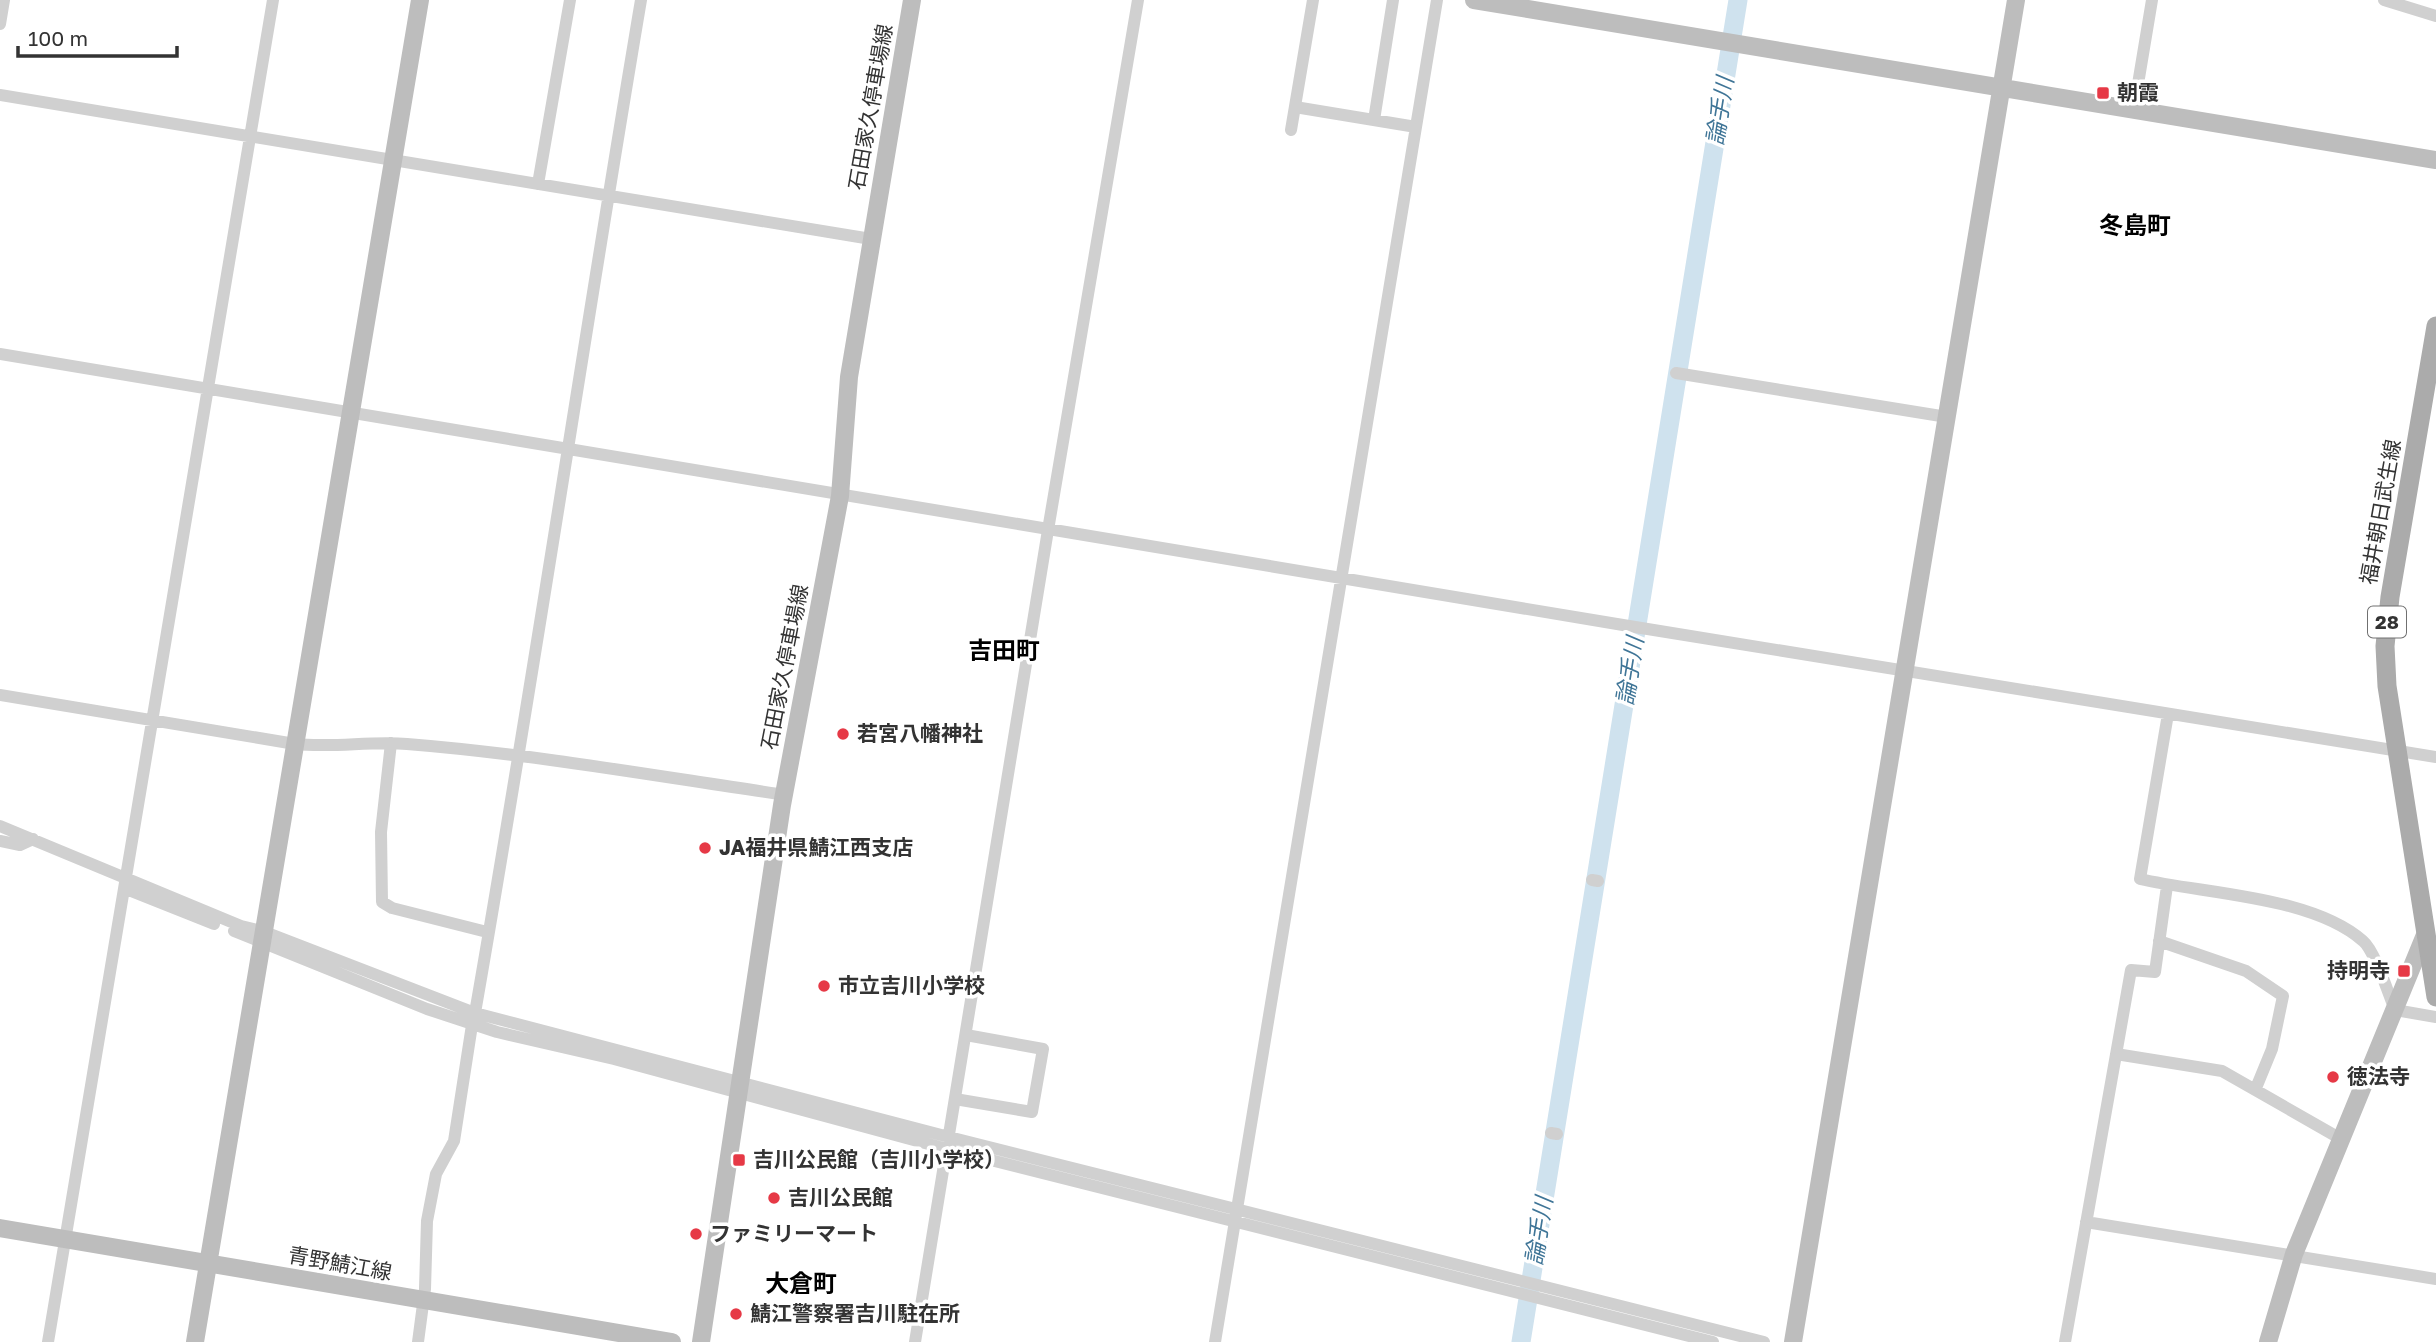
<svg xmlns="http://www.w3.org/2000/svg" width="2436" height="1342" viewBox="0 0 2436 1342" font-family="'Golos Text','Noto Sans JP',sans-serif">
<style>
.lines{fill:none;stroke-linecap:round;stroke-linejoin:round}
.river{stroke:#cfe2ee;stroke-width:19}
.street{stroke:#d0d0d0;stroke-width:12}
.secondary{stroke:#bdbdbd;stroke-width:18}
.primary{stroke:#ababab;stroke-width:19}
.poi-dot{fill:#e63946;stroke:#fff;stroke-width:2.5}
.labels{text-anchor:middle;stroke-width:7;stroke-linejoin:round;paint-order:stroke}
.shield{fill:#fff;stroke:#707070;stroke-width:2}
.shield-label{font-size:19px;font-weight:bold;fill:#333}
.poi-label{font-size:21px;font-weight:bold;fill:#333;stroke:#fff;text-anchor:start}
.street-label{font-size:21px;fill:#333;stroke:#fff}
.water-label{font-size:23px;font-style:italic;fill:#3f7597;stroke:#fff}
.quarter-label{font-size:24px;font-weight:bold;fill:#000;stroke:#fff}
</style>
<rect width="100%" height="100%" fill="#fff"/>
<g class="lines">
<path class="river" d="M 1521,1342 L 1738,0"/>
<path class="street" d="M 2384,0 L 2436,16
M 0,24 L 4,0
M 0,95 L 871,239
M 1295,107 L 1416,127
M 2134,108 L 2152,0
M 1374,120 L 1393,0
M 1291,130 L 1313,0
M 538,184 L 570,0
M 0,354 L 1629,626 L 2436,757
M 1676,373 L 1947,417
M 0,695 L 295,744 C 333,748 370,741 407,744 C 532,754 656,776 779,794 L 782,805
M 2168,714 L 2140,879 C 2205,894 2312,896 2363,941 C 2375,951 2388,993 2395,1010 L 2436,1017
M 391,743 L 381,832 L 382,902 L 392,908 L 487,932
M 0,826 L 241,926 L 265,932 L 475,1013 L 949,1137 L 1764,1342
M 0,841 L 20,845 L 33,839
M 1592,880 L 1598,881
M 126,889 L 214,924
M 234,931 L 427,1009 L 497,1032 L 614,1059 L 947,1149 L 1713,1342
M 2159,941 L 2246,971 L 2283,996 L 2272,1049 L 2256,1088
M 475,1013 C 534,676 584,337 641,0
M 2116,1054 L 2222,1071 L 2341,1139
M 955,1099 L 1032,1112 L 1043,1049 L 966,1035
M 1551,1133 L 1557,1134
M 2086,1222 L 2436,1279
M 48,1342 L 273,0
M 418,1342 L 425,1289 L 427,1221 L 436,1174 L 454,1141 L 472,1025
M 915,1342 L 1048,530 L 1138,0
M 1215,1342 L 1437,0
M 2065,1342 L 2131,970 L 2155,972 L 2167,886"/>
<path class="secondary" d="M 1474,0 L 2436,160
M 0,1228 L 672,1342
M 195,1342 L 420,0
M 701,1342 L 782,805 L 840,496 L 849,377 L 912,0
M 1793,1342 L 2016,0
M 2268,1342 L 2294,1254 L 2425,935"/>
<path class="primary" d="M 2436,326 L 2390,597 L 2385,646 L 2387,686 L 2436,997"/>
</g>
<g class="poi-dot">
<rect x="2096" y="86" width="14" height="14" rx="3.5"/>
<circle cx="843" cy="734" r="7"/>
<circle cx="705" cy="848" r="7"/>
<rect x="2397" y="964" width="14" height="14" rx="3.5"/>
<circle cx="824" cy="986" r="7"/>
<circle cx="2333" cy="1077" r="7"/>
<rect x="732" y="1153" width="14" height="14" rx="3.5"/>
<circle cx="774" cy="1198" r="7"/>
<circle cx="696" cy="1234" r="7"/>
<circle cx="736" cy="1314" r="7"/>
</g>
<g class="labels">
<rect class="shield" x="2368" y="606.5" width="38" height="31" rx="5"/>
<g class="shield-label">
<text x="2387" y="629">28</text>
</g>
<g class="poi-label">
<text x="2117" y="100">朝霞</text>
<text x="857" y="741">若宮八幡神社</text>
<text x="719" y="855">JA福井県鯖江西支店</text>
<text x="2390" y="978" text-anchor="end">持明寺</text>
<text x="838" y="993">市立吉川小学校</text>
<text x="2347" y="1084">徳法寺</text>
<text x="753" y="1167">吉川公民館（吉川小学校）</text>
<text x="788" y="1205">吉川公民館</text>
<text x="710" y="1241">ファミリーマート</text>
<text x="750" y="1321">鯖江警察署吉川駐在所</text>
</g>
<g class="street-label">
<text transform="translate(871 107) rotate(-80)" y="7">石田家久停車場線</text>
<text transform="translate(2381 512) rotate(-80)" y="7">福井朝日武生線</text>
<text transform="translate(785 667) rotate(-79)" y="7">石田家久停車場線</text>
<text transform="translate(340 1264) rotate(10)" y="7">青野鯖江線</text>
</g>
<g class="water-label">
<text transform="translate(1720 111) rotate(-81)" y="8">論手川</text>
<text transform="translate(1630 671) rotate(-81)" y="8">論手川</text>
<text transform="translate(1539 1231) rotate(-81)" y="8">論手川</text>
</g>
<g class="quarter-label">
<text x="2135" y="234">冬島町</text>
<text x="1004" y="659">吉田町</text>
<text x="801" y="1292">大倉町</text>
</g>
</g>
<path d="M18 46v10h159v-10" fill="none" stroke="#333333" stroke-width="3.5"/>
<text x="28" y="46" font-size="21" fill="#333333" stroke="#ffffff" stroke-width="5" paint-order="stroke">100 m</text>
</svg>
